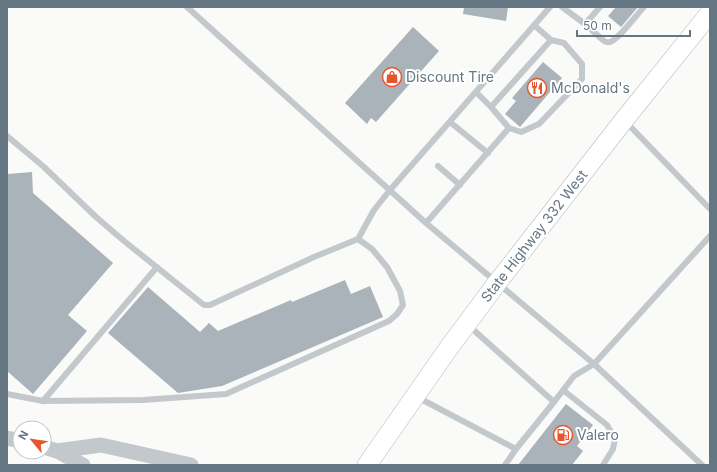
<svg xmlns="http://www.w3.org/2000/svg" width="717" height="472" viewBox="0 0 717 472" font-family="Inter,sans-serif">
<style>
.building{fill:#aab3b9}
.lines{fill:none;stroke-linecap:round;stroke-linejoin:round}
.primary-casing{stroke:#b5babe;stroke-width:20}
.service{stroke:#c3c8cc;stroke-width:6}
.tertiary{stroke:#c3c8cc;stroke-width:15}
.primary{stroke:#fff;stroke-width:19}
.labels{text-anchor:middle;stroke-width:4;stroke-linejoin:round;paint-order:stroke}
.poi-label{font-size:14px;fill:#657683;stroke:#fff;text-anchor:start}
.street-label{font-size:14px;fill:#657683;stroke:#fff}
</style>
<rect width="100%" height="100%" fill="#fafaf8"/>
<path class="building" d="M 464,7 L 508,7 L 506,21 L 463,14 Z
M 616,7 L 638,7 L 621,27 L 608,16 Z
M 413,27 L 439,51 L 376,122 L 371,118 L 367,124 L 345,103 Z
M 543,62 L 562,78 L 520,127 L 505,114 L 516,101 L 512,98 Z
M 32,172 L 33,193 L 113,263 L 68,315 L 87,331 L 33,394 L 7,371 L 7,174 Z
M 345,280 L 351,294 L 370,286 L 383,317 L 222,386 L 178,393 L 108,333 L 148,287 L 200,332 L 209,323 L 218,331 L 291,300 L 292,302 Z
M 566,404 L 593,425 L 577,446 L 583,451 L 572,465 L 518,465 Z"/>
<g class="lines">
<g class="primary-casing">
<path id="primary" d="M 367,465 L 448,349 L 497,283 L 624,120 L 710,13"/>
</g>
<path class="service" d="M 187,7 L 426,223 L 594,364 L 702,465
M 562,7 L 585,24 L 604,41 C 607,42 607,43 610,42 C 618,40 637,14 644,7
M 585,24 L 600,7
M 476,92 L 491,107 L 509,128
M 491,107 L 551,40
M 625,121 L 710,209
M 450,122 L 488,153
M 7,136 L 44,167 L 96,217 L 124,241 L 204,305 L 210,305 L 314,257 L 358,239 L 374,210 L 390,190 L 550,7
M 438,166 L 460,185
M 426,223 L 509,128 L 521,132 L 539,124 L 582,79 L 582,64 L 564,43 L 551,40 L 534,25
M 468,325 L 554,402
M 563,390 L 607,425 L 615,439 L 613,449 L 603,465
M 7,394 L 43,401 L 143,400 L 226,394 L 389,321 L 397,314 L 403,305 L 400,291 L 387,267 L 372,249 L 358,239
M 417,397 L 516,449
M 43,401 L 157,267
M 505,465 L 516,449 L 554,402 L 574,376 L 594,364 L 710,236"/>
<path class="tertiary" d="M 7,438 L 20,441
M 44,447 L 57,451 L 83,465
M 57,451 L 101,445 L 191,465"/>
<use href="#primary" class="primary"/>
</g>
<defs>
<g id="shop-ring" transform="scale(1)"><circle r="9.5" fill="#fff" stroke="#e4572e" stroke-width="1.5"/><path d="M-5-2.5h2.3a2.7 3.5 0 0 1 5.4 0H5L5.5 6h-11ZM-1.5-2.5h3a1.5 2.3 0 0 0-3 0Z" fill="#e4572e"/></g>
<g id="restaurant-ring" transform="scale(1)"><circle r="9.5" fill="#fff" stroke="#e4572e" stroke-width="1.5"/><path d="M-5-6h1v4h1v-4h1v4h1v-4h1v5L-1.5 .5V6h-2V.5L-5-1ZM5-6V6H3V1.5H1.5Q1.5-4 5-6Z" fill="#e4572e"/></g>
<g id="fuel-ring" transform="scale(1)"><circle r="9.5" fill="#fff" stroke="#e4572e" stroke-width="1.5"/><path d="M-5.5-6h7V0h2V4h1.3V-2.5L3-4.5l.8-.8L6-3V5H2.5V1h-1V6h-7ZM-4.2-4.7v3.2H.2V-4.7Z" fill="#e4572e"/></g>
</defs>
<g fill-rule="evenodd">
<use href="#shop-ring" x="392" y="77"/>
<use href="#restaurant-ring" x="537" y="88"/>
<use href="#fuel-ring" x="563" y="435"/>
</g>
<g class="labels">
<g class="poi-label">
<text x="406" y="82">Discount Tire</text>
<text x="551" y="93">McDonald's</text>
<text x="577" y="440">Valero</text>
</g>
<g class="street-label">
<text transform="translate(534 236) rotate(-52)" y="5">State Highway 332 West</text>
</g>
</g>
<rect width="717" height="472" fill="none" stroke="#657683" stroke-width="16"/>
<g transform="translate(32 440) rotate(299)"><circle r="19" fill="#ffffff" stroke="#c1c8cd"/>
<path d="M0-3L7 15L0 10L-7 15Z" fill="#e4572e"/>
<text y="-6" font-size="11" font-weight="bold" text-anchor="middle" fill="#657683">N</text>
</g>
<path d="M577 30v6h113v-6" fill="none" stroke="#657683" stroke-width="2"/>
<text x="583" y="30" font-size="12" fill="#657683" stroke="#ffffff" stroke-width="3" paint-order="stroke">50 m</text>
</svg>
